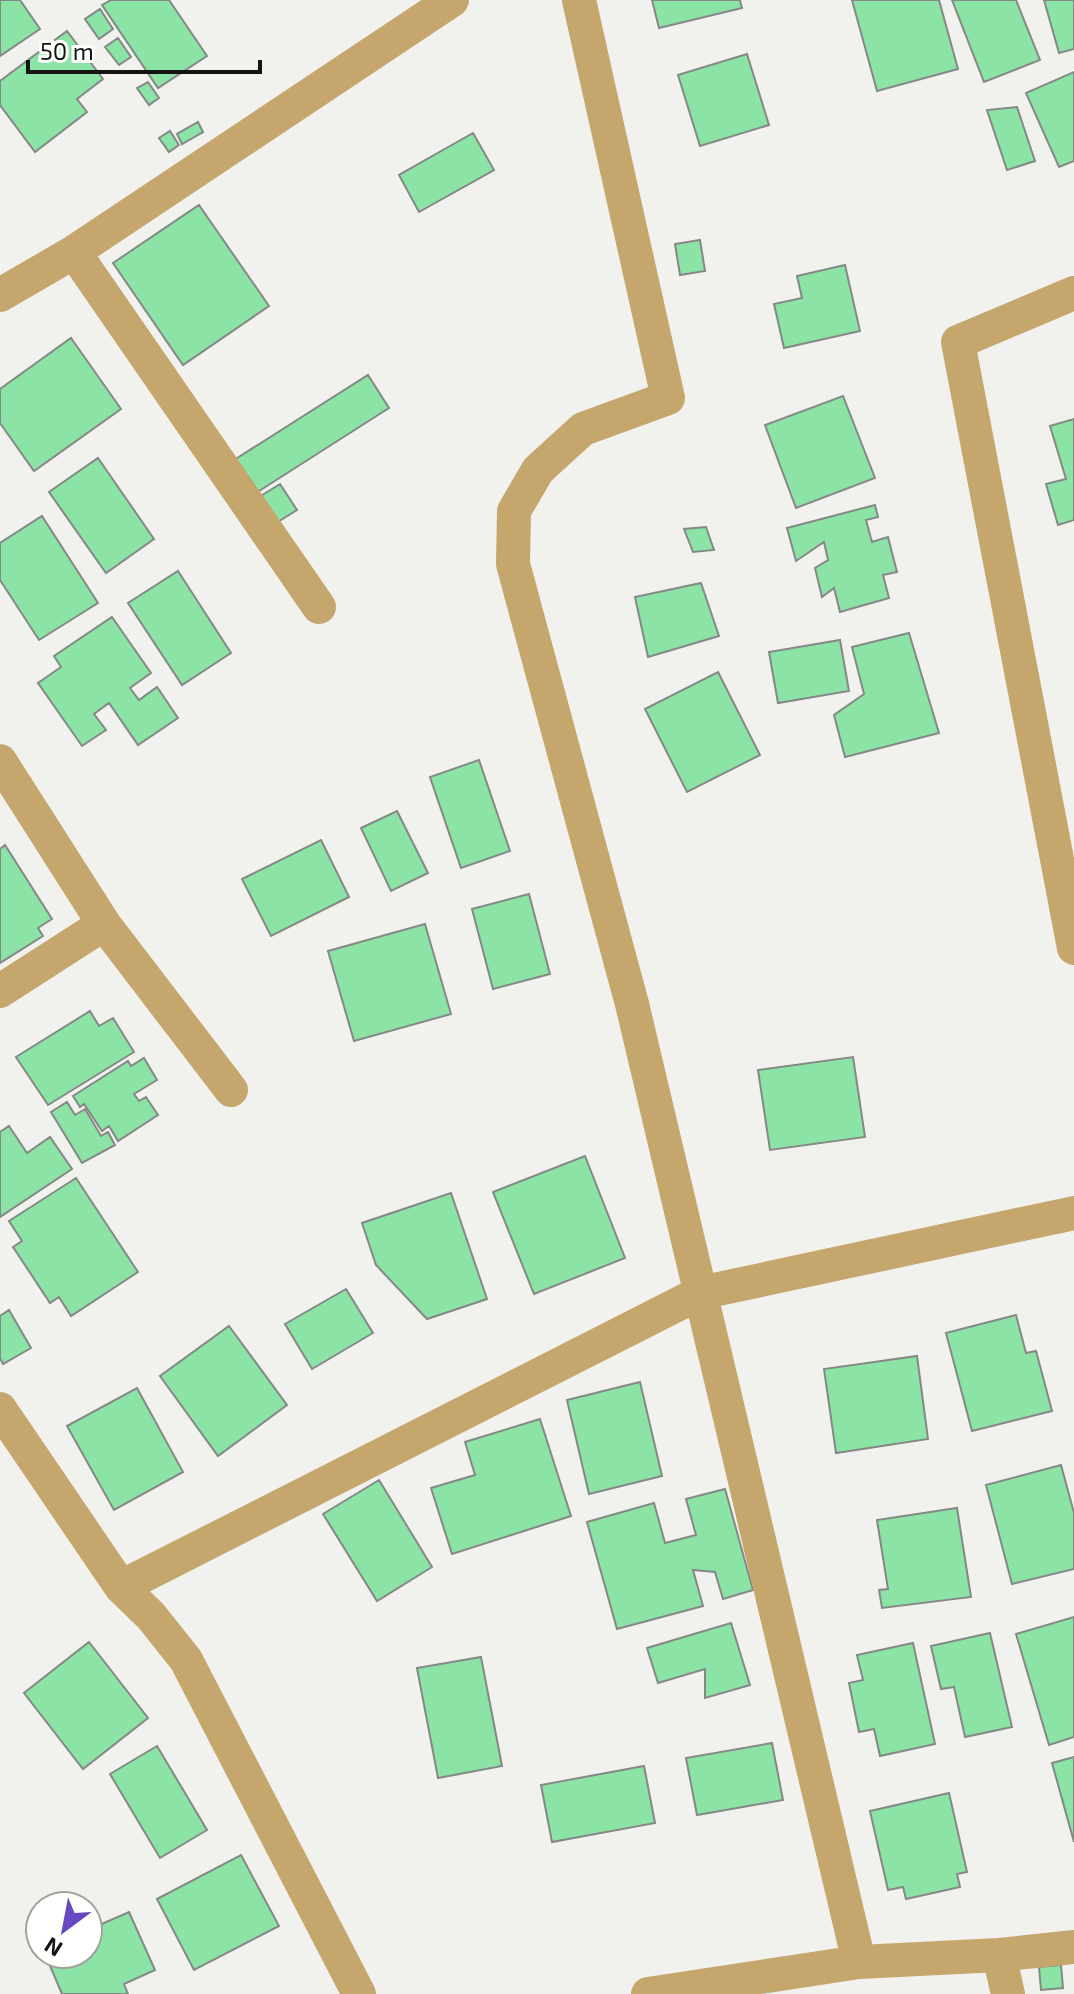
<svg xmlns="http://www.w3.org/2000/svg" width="1074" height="1994" viewBox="0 0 1074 1994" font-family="'Exo 2',sans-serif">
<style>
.building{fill:#8be4a5;stroke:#858986;stroke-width:2}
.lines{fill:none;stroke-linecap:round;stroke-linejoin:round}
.minor{stroke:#c5a76e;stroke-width:34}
</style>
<rect width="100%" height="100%" fill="#f1f2ee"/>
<path class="building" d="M 0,0 L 20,0 L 40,29 L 0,56 Z
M 111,0 L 169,0 L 207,56 L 158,88 L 102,5 Z
M 652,0 L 740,0 L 742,8 L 659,28 Z
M 852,0 L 939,0 L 958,69 L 877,91 Z
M 952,0 L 1016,0 L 1040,60 L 984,82 Z
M 1044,0 L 1074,0 L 1074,49 L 1059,53 Z
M 100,9 L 113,29 L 99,39 L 85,19 Z
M 67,31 L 103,79 L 77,99 L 87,112 L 35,152 L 0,105 L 0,81 Z
M 118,38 L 131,57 L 119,65 L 105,47 Z
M 747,54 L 769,125 L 700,146 L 678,75 Z
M 1074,72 L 1074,161 L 1059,167 L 1026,93 Z
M 148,82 L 159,98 L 149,105 L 137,88 Z
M 1017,107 L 1035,161 L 1007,170 L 987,110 Z
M 198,122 L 203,132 L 182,144 L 177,134 Z
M 170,131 L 179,145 L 169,152 L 159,138 Z
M 473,133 L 494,170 L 419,212 L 399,175 Z
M 199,205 L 269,306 L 183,365 L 113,263 Z
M 700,240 L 705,271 L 680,275 L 675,244 Z
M 845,265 L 860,331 L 784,348 L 774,304 L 802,298 L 797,276 Z
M 71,338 L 121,409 L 34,471 L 0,423 L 0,389 Z
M 368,375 L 389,408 L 256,493 L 234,460 Z
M 843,396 L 875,478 L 796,508 L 765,425 Z
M 1074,419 L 1074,520 L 1058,525 L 1046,484 L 1066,479 L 1050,426 Z
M 98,458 L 154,539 L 106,573 L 49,492 Z
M 280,484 L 297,510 L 268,528 L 251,502 Z
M 875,505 L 878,517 L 866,520 L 872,542 L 888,537 L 897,572 L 883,575 L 889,598 L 840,612 L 834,588 L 822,597 L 815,568 L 828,560 L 824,542 L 796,561 L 787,528 Z
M 42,516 L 98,603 L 39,640 L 0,580 L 0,543 Z
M 706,527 L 714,550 L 693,552 L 684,529 Z
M 178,571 L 231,653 L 182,685 L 128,603 Z
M 701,583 L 719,636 L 648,657 L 635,597 Z
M 112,617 L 151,673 L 130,688 L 139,700 L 157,687 L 178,718 L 138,745 L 109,703 L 94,714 L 106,730 L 82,746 L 38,683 L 61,667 L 54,656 Z
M 909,633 L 939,733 L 845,757 L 834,715 L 864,694 L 852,647 Z
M 840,640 L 849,691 L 778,703 L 769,652 Z
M 718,672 L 760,755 L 687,792 L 645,709 Z
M 479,760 L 510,851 L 461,868 L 430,777 Z
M 397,811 L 428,873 L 391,891 L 361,828 Z
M 321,840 L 349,897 L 271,936 L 242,879 Z
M 5,845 L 52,919 L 38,928 L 43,936 L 0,963 L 0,849 Z
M 529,894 L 550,974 L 493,989 L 472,909 Z
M 425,924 L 451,1014 L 354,1041 L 328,951 Z
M 90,1011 L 99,1026 L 113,1018 L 134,1052 L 48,1105 L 16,1057 Z
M 853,1057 L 865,1137 L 770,1150 L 758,1070 Z
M 144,1058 L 157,1080 L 134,1094 L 139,1101 L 146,1097 L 158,1115 L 118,1141 L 109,1126 L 102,1131 L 84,1104 L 80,1107 L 73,1096 L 128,1061 L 131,1066 Z
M 67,1102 L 75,1115 L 85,1109 L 101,1136 L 108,1132 L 115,1145 L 82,1163 L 51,1112 Z
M 9,1126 L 27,1153 L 50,1137 L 72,1169 L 0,1217 L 0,1132 Z
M 585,1156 L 625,1258 L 534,1294 L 493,1192 Z
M 76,1178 L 138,1272 L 71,1316 L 59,1297 L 50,1303 L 13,1247 L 22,1241 L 9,1221 Z
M 451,1193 L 487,1299 L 427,1319 L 376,1265 L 362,1223 Z
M 346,1289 L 373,1333 L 312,1369 L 285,1324 Z
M 9,1310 L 31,1348 L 3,1364 L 0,1358 L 0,1316 Z
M 1016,1315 L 1026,1353 L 1036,1351 L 1052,1411 L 972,1431 L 946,1333 Z
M 229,1326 L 287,1405 L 218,1456 L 160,1376 Z
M 917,1356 L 928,1439 L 836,1453 L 824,1369 Z
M 640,1382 L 662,1476 L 589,1494 L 567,1400 Z
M 137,1388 L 183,1472 L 114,1510 L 67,1426 Z
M 540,1419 L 571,1516 L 452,1554 L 431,1488 L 475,1475 L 465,1442 Z
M 1061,1465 L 1074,1513 L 1074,1569 L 1012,1584 L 986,1485 Z
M 379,1480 L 432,1567 L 377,1601 L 323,1514 Z
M 725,1489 L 753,1590 L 723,1599 L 715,1572 L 693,1570 L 703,1606 L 617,1629 L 587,1522 L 654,1503 L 665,1543 L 696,1535 L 686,1499 Z
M 957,1508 L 971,1597 L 882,1608 L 879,1590 L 888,1589 L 877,1520 Z
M 1074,1617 L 1074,1737 L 1049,1745 L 1016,1634 Z
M 731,1623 L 750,1685 L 705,1698 L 705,1669 L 658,1683 L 647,1648 Z
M 990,1633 L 1012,1727 L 965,1737 L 954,1687 L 941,1689 L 931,1646 Z
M 89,1642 L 148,1718 L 83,1769 L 24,1693 Z
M 913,1643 L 935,1744 L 880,1756 L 874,1729 L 859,1732 L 849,1683 L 863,1680 L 857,1655 Z
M 481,1657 L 502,1766 L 438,1778 L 417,1668 Z
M 772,1743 L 783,1800 L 697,1815 L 686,1758 Z
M 157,1746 L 207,1830 L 160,1858 L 110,1774 Z
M 1074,1757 L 1074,1842 L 1052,1763 Z
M 644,1766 L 655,1823 L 552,1842 L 541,1785 Z
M 949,1793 L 967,1872 L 957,1874 L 960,1887 L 906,1899 L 903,1887 L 888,1890 L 870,1811 Z
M 241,1855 L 279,1926 L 194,1970 L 157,1899 Z
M 129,1912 L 155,1970 L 124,1984 L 128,1994 L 62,1994 L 45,1954 L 88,1954 L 88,1930 Z
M 1061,1965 L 1063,1988 L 1041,1990 L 1039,1967 Z"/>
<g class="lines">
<path class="minor" d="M 579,0 L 668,398 L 583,429 L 538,470 L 514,511 L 513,564 L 632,1004 L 859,1962
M 74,252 L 319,607
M 1074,293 L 958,342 L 1074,948
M 0,295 L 74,252 L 452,0
M 0,761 L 104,924 L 231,1090
M 0,991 L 104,924
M 0,1409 L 121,1587 L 151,1616 L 186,1660 L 359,1994
M 121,1587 L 700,1293 L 1074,1213
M 999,1955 L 1008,1994
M 648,1994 L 859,1962 L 999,1955 L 1074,1947"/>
</g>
<g transform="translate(64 1930) rotate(212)"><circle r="38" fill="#fffffd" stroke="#a1a19f" stroke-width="2"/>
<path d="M0-6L14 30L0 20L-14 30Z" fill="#6848c1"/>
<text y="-12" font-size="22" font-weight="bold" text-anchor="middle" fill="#141413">N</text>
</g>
<path d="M28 60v12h232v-12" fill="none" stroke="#141413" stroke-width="4"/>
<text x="40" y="60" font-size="24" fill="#141413" stroke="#fffffd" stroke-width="6" paint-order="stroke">50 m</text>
</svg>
